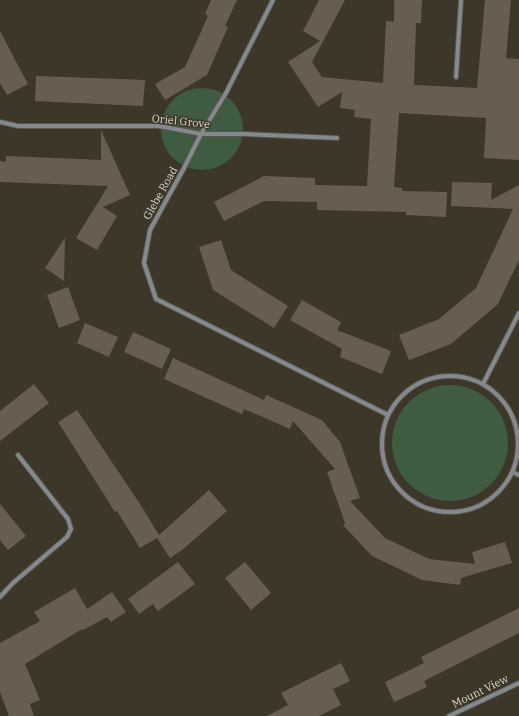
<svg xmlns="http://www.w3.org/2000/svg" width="519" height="716" viewBox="0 0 519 716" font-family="'IBM Plex Serif',serif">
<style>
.green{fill:#3f5b41}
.building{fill:#685e50}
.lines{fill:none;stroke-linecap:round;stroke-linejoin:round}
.street-casing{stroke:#595446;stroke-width:6}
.street{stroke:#848990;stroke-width:4}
.labels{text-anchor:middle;stroke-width:3;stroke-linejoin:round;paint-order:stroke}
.street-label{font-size:11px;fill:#dbd8cf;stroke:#3c3728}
</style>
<rect width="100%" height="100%" fill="#3c3728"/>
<path class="green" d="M161 129a41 41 0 1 1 82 0a41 41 0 1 1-82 0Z
M392 443a58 58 0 1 1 116 0a58 58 0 1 1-116 0Z"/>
<path class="building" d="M 211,0 L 237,0 L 225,26 L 228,27 L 207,75 L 165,100 L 155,84 L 185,67 L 208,16 L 205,14 Z
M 319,0 L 345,0 L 312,62 L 322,77 L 383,83 L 386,21 L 394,22 L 394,0 L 422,0 L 421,23 L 416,23 L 414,85 L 477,88 L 485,0 L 511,0 L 506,58 L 519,59 L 519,160 L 484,158 L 486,118 L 399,113 L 394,187 L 402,188 L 402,191 L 447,192 L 446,217 L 406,215 L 406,212 L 317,210 L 317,202 L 264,201 L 224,221 L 214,202 L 264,176 L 315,178 L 315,185 L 367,186 L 371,119 L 354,117 L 355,110 L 340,108 L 342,92 L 318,107 L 288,62 L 320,41 L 303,31 Z
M 0,31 L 28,84 L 7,95 L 0,83 Z
M 36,76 L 145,80 L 143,106 L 35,101 Z
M 101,130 L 130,195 L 103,207 L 117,216 L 97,250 L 76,238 L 108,186 L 0,182 L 0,161 L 6,162 L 6,156 L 101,160 Z
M 452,182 L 492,183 L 491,200 L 519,185 L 519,260 L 498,304 L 451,344 L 409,360 L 399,335 L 439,319 L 476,288 L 513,209 L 451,206 Z
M 65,238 L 64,281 L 45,268 Z
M 221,240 L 231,270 L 288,306 L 274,328 L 213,290 L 199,247 Z
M 68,287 L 80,320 L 59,328 L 47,295 Z
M 302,300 L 341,322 L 337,330 L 391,351 L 382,374 L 340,357 L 342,349 L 290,320 Z
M 85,323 L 118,337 L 109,357 L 77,343 Z
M 133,332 L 171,349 L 162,369 L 124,352 Z
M 173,358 L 264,400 L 266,395 L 322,420 L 340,442 L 360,498 L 350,501 L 385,538 L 429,559 L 475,564 L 472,552 L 505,542 L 512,563 L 461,578 L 460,585 L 422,580 L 372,556 L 343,525 L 345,523 L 327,472 L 335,469 L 293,421 L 290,429 L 244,409 L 242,414 L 164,379 Z
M 34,384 L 49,403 L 0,441 L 0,411 Z
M 77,410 L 140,504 L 159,535 L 209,490 L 227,511 L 182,550 L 170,558 L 157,538 L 140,548 L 117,511 L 115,512 L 58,422 Z
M 0,504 L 26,536 L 8,550 L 0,540 Z
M 178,562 L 195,584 L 158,611 L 153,604 L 139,614 L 128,599 Z
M 245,562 L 271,593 L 251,610 L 225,578 Z
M 75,588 L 87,609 L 112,592 L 126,612 L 111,622 L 107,617 L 83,630 L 82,629 L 25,664 L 40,700 L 30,704 L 34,716 L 9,716 L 0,692 L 0,643 L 40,621 L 34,612 Z
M 519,608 L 519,633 L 424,681 L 427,687 L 394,702 L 385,682 L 424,663 L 421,657 Z
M 341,663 L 350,681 L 333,689 L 341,705 L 319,716 L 267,716 L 288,705 L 281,693 Z"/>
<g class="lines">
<g class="street-casing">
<path id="street" d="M 273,0 L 226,93 L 201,134 L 184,168 L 150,230 L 144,263 L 156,299 L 388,415
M 456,77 L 461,0
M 0,122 L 18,126 L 159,126 L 201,134 L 245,134 L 337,138
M382 444a68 68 0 1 1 136 0a68 68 0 1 1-136 0Z
M 483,384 L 519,313
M 512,472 L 519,475
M 0,597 L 13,583 L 67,537 L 71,529 L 68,519 L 18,455
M 449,716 L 519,683"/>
</g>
<use href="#street" class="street"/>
</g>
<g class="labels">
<g class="street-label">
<text transform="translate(181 121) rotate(6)" y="4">Oriel Grove</text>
<text transform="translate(160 193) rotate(-61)" y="4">Glebe Road</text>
<text transform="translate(480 691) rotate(-26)" y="4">Mount View</text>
</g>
</g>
</svg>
